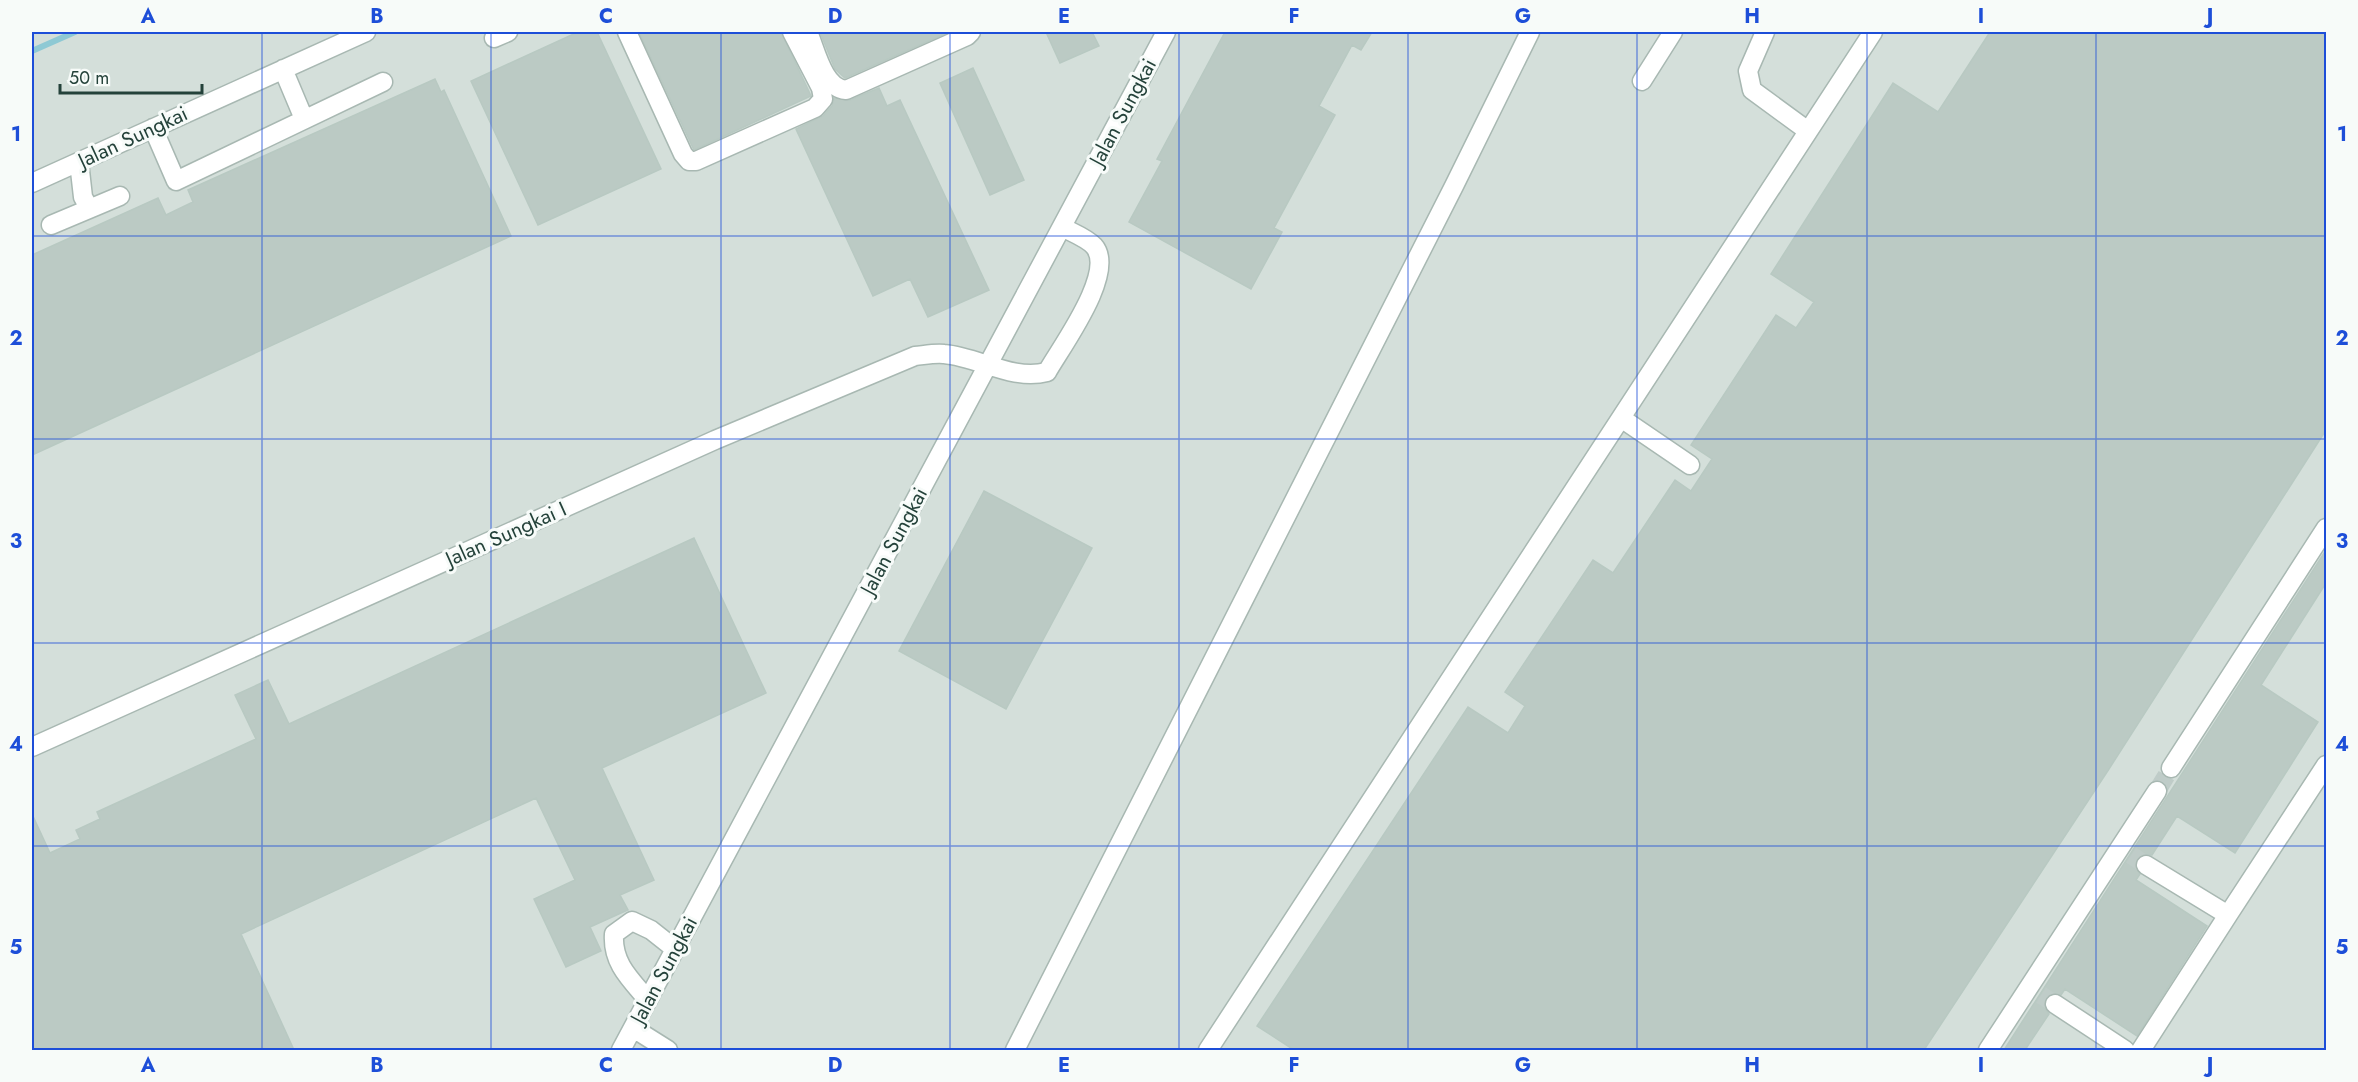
<svg xmlns="http://www.w3.org/2000/svg" width="2358" height="1082" viewBox="0 0 2358 1082" font-family="Jost,sans-serif">
<style>
.built{fill:#d4dfda}
.lines{fill:none;stroke-linecap:round;stroke-linejoin:round}
.stream{stroke:#8ec9d4;stroke-width:6}
.building{fill:#bbcac4;stroke:#b8c9c2;stroke-width:1.5}
.minor-tunnel{stroke:#bfccc8;stroke-width:18;stroke-dasharray:18 9;stroke-linecap:butt}
.minor-casing{stroke:#a8b8b2;stroke-width:21}
.minor{stroke:#fff;stroke-width:18}
.grid{fill:none;stroke:#1d4ed8;stroke-width:1.5;stroke-opacity:0.55}
.labels{text-anchor:middle;stroke-width:6;stroke-linejoin:round;paint-order:stroke}
.street-label{font-size:21px;fill:#24423a;stroke:#f7fbf9}
.neatline{fill:none;stroke:#1d4ed8;stroke-width:2}
.grid-label{font-size:20px;text-anchor:middle;font-weight:bold;fill:#1d4ed8}
</style>
<rect width="100%" height="100%" fill="#e6efeb"/>
<path class="built" d="M 32,32 L 2326,32 L 2326,1050 L 32,1050 Z"/>
<g class="lines">
<path class="stream" d="M 32,51 L 75,32"/>
</g>
<path class="building" d="M 578,32 L 597,32 L 661,169 L 538,225 L 471,81 Z
M 639,32 L 781,32 L 811,96 L 694,150 Z
M 820,32 L 949,32 L 845,78 L 835,69 Z
M 1046,32 L 1092,32 L 1099,46 L 1060,63 Z
M 1225,32 L 1372,32 L 1361,50 L 1352,45 L 1319,106 L 1335,115 L 1274,228 L 1282,232 L 1251,289 L 1129,222 L 1162,161 L 1157,159 Z
M 1990,32 L 2326,32 L 2326,430 L 2109,769 L 1924,1050 L 1294,1050 L 1257,1026 L 1468,707 L 1508,733 L 1525,706 L 1505,692 L 1593,560 L 1613,573 L 1675,480 L 1691,491 L 1712,459 L 1691,445 L 1776,315 L 1796,328 L 1814,302 L 1771,274 L 1893,83 L 1938,112 Z
M 973,68 L 1024,180 L 990,195 L 940,83 Z
M 435,79 L 441,92 L 444,90 L 511,236 L 32,455 L 32,255 L 158,198 L 166,215 L 193,202 L 188,190 Z
M 879,88 L 887,106 L 900,100 L 989,290 L 928,317 L 910,279 L 873,296 L 796,129 L 823,116 L 832,106 L 834,98 L 850,100 Z
M 984,491 L 1092,548 L 1006,709 L 899,651 Z
M 694,538 L 766,693 L 602,768 L 654,880 L 620,895 L 628,910 L 590,927 L 601,951 L 566,967 L 534,899 L 575,880 L 536,798 L 241,934 L 294,1050 L 32,1050 L 32,814 L 50,853 L 80,839 L 76,830 L 100,819 L 97,812 L 256,739 L 235,695 L 268,680 L 289,724 Z
M 2326,550 L 2326,583 L 2261,685 L 2318,722 L 2235,853 L 2177,816 L 2152,855 L 2141,855 L 2136,860 L 2135,865 L 2140,874 L 2136,880 L 2207,926 L 2137,1036 L 2065,989 L 2061,995 L 2050,994 L 2045,998 L 2045,1008 L 2049,1014 L 2025,1050 L 2004,1050 Z"/>
<g class="lines">
<path class="minor-tunnel" d="M 2157,791 L 2171,768
M 2131,855 L 2146,865
M 2041,995 L 2055,1004"/>
<g class="minor-casing">
<path id="minor" d="M 627,32 L 683,154 L 689,161 L 696,161 L 815,108 L 823,99 L 821,88 L 792,32
M 808,32 C 816,50 823,88 846,90 L 967,36 L 971,32
M 1765,32 L 1748,71 L 1752,90 L 1808,131
M 494,38 L 508,32
M 283,69 L 304,119
M 1642,81 L 1673,32
M 153,128 L 176,181 L 383,82
M 79,162 L 83,197 L 89,208
M 32,183 L 366,32
M 51,225 L 120,196
M 1621,418 L 1690,465
M 32,747 L 715,440 L 915,356 C 925,355 935,353 944,354 C 979,357 1012,381 1047,372 C 1061,347 1117,272 1094,246 C 1087,238 1071,232 1062,227
M 2171,768 L 2326,528
M 2146,865 L 2228,915 L 2326,765
M 648,1000 C 630,979 612,963 614,934 L 632,921 L 651,930 L 675,949
M 2055,1004 L 2125,1050
M 633,1028 L 668,1050
M 621,1050 L 1166,32
M 1015,1050 L 1454,186 L 1530,32
M 1208,1050 L 1873,32
M 1988,1050 L 2157,791
M 2141,1050 L 2228,915"/>
</g>
<use href="#minor" class="minor"/>
</g>
<path class="grid" d="M 262,32 L 262,1050M 491,32 L 491,1050M 721,32 L 721,1050M 950,32 L 950,1050M 1179,32 L 1179,1050M 1408,32 L 1408,1050M 1637,32 L 1637,1050M 1867,32 L 1867,1050M 2096,32 L 2096,1050M 32,236 L 2326,236M 32,439 L 2326,439M 32,643 L 2326,643M 32,846 L 2326,846"/>
<g class="labels">
<g class="street-label">
<text transform="translate(1123 112) rotate(-62)" y="7">Jalan Sungkai</text>
<text transform="translate(133 137) rotate(-25)" y="7">Jalan Sungkai</text>
<text transform="translate(506 534) rotate(-24)" y="7">Jalan Sungkai I</text>
<text transform="translate(894 541) rotate(-62)" y="7">Jalan Sungkai</text>
<text transform="translate(664 970) rotate(-62)" y="7">Jalan Sungkai</text>
</g>
</g>
<rect width="2358" height="1082" fill="none" stroke="#f7fbf9" stroke-width="66"/>
<path d="M60 84v9h142v-9" fill="none" stroke="#24423a" stroke-width="3"/>
<text x="69" y="84" font-size="18" fill="#24423a" stroke="#f7fbf9" stroke-width="4.5" paint-order="stroke">50 m</text>
<rect x="33" y="33" width="2292" height="1016" class="neatline"/>
<g class="grid-label">
<text x="148" y="23">A</text>
<text x="377" y="23">B</text>
<text x="606" y="23">C</text>
<text x="835" y="23">D</text>
<text x="1064" y="23">E</text>
<text x="1294" y="23">F</text>
<text x="1523" y="23">G</text>
<text x="1752" y="23">H</text>
<text x="1981" y="23">I</text>
<text x="2210" y="23">J</text>
<text x="16" y="141">1</text>
<text x="2342" y="141">1</text>
<text x="16" y="345">2</text>
<text x="2342" y="345">2</text>
<text x="16" y="548">3</text>
<text x="2342" y="548">3</text>
<text x="16" y="751">4</text>
<text x="2342" y="751">4</text>
<text x="16" y="954">5</text>
<text x="2342" y="954">5</text>
<text x="148" y="1072">A</text>
<text x="377" y="1072">B</text>
<text x="606" y="1072">C</text>
<text x="835" y="1072">D</text>
<text x="1064" y="1072">E</text>
<text x="1294" y="1072">F</text>
<text x="1523" y="1072">G</text>
<text x="1752" y="1072">H</text>
<text x="1981" y="1072">I</text>
<text x="2210" y="1072">J</text>
</g>
</svg>
